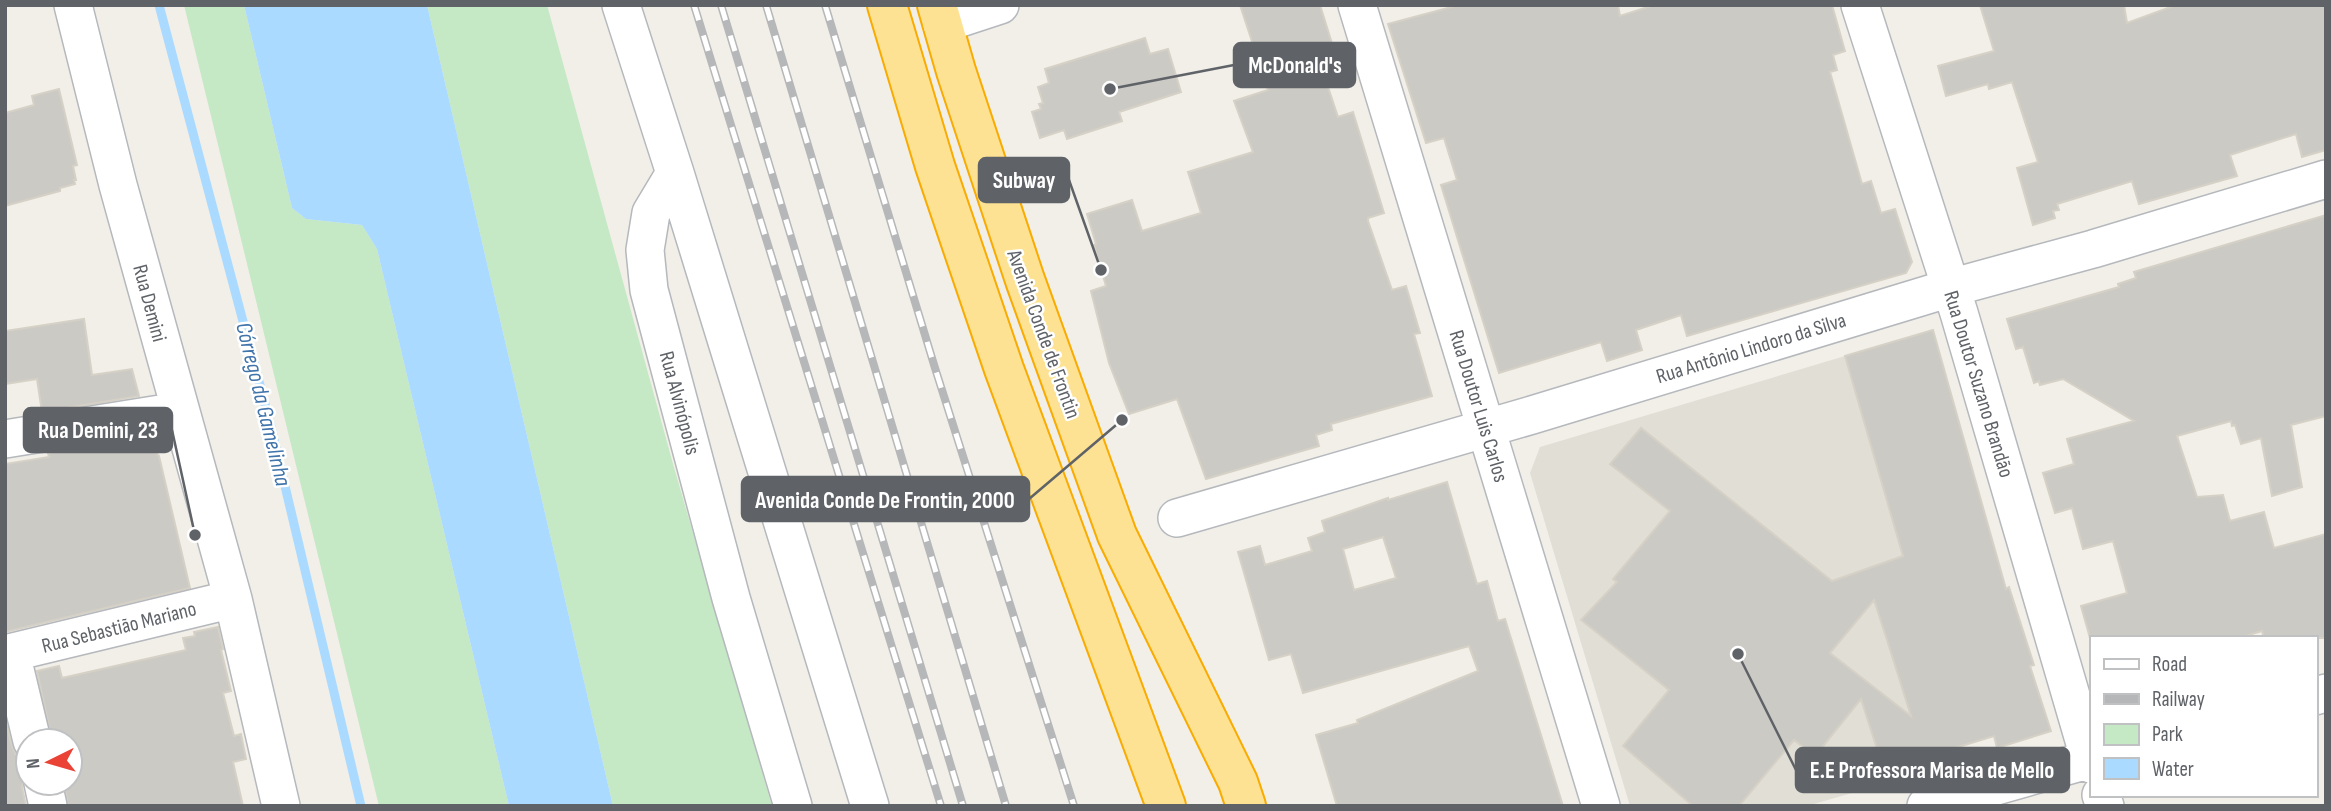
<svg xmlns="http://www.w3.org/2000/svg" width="2331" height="811" viewBox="0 0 2331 811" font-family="'Sofia Sans Condensed',sans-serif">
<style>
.education{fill:#e1ded6}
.green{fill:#c5e8c5}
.water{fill:#aadaff}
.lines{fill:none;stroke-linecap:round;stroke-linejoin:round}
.stream{stroke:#aadaff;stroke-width:9}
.building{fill:#cccac5;stroke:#d6d1c6;stroke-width:2;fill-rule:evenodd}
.minor-casing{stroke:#b5b8bc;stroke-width:40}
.highway-casing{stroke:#f9ab00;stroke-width:42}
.minor{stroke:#fff;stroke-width:37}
.highway{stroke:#fde293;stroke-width:38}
.rail-casing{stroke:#b6b7b8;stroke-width:8}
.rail{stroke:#fff;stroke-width:5;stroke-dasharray:16;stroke-linecap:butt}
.labels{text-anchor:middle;stroke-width:5;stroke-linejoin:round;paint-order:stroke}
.street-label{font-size:21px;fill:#5f6368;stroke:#fff}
.water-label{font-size:23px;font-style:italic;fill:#4174aa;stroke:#fff}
.leader{fill:none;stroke:#5f6368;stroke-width:2.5}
.callout-dot{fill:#5f6368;stroke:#fff;stroke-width:2.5}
.callout{fill:#5f6368;stroke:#5f6368;stroke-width:2.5}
.callout-label{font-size:23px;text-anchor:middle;font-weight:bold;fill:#fff}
</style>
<rect width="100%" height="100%" fill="#f1efe8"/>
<path class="education" d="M 1845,356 L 1904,558 L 1865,570 L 1928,771 L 1807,806 L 1630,806 L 1530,473 L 1540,447 Z"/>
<path class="green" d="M 184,5 L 244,5 L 292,208 L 306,219 L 362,225 L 377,249 L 509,806 L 379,806 Z
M 427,5 L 547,5 L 673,464 L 772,806 L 613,806 Z"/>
<path class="water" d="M 244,5 L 427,5 L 613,806 L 509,806 L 377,249 L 362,225 L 306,219 L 292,208 Z"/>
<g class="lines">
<path class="stream" d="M 159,5 L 270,423 L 361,806"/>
</g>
<path class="building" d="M 1240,5 L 1320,5 L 1339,66 L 1323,72 L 1338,117 L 1353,112 L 1384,213 L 1368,218 L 1368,221 L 1392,290 L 1406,286 L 1420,333 L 1414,334 L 1432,396 L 1331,424 L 1332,430 L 1316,435 L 1319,446 L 1206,479 L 1177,399 L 1129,414 L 1109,363 L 1091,291 L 1106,286 L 1094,245 L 1096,244 L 1087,214 L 1132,200 L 1142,231 L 1201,213 L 1188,172 L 1253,152 L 1234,101 L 1268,90 Z
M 1459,5 L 1618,5 L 1620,16 L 1654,5 L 1832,5 L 1845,51 L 1833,55 L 1837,70 L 1830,72 L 1862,184 L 1871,181 L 1881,213 L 1895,209 L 1912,262 L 1906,273 L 1687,336 L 1681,315 L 1636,330 L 1642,350 L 1607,361 L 1601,342 L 1499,373 L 1441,185 L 1457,180 L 1444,138 L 1426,143 L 1388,24 Z
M 1980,5 L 2124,5 L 2127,23 L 2176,5 L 2326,5 L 2326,150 L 2302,157 L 2296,134 L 2230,155 L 2237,176 L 2139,204 L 2132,181 L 2057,204 L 2059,210 L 2053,211 L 2055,218 L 2033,225 L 2017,168 L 2038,162 L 2012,82 L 1989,89 L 1988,84 L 1946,96 L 1938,66 L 1994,51 Z
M 1145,38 L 1150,54 L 1168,49 L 1181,92 L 1119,112 L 1122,121 L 1067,139 L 1064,130 L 1040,138 L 1032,112 L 1041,109 L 1039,104 L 1043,103 L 1038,87 L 1049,83 L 1045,69 Z
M 59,89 L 77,165 L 73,166 L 76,180 L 74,180 L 75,184 L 60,188 L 60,191 L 5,206 L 5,113 L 34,105 L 32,96 Z
M 2326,215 L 2326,416 L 2291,425 L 2302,487 L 2272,496 L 2261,438 L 2241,444 L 2235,425 L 2232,426 L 2231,421 L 2177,436 L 2197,497 L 2223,495 L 2230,521 L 2264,512 L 2274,548 L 2326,534 L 2326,638 L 2264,638 L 2262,631 L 2239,638 L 2090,638 L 2081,606 L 2127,593 L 2113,541 L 2083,549 L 2072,508 L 2055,513 L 2043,473 L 2074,464 L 2067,439 L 2134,421 L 2063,379 L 2040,385 L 2039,381 L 2034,383 L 2023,347 L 2016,349 L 2007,319 L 2119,287 L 2118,284 L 2136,278 L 2134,272 Z
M 84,319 L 92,375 L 132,369 L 139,396 L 42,412 L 37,379 L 5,384 L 5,331 Z
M 1933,330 L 2006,589 L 2009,587 L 2034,665 L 2030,666 L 2051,731 L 1997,748 L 1994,736 L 1919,759 L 1920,763 L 1885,774 L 1861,699 L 1815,756 L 1794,740 L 1739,806 L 1693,806 L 1623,746 L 1669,690 L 1581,620 L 1617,582 L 1613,579 L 1670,511 L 1610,464 L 1641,428 L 1832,581 L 1903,556 L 1845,356 ZM 1874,600 L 1887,640 L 1911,716 L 1830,653 Z
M 144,438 L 159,456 L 190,588 L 5,632 L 5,464 L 49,457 L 48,453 Z
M 1447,482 L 1477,584 L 1487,581 L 1498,621 L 1505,619 L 1563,806 L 1337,806 L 1316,735 L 1358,723 L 1357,720 L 1478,671 L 1469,646 L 1303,693 L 1291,654 L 1269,660 L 1238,552 L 1260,546 L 1265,565 L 1312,551 L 1308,538 L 1325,532 L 1322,521 L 1388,498 L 1388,500 ZM 1383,537 L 1396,578 L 1354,590 L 1343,549 Z
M 218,627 L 223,649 L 221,650 L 231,691 L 223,693 L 234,736 L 241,734 L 246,759 L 233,762 L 243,806 L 68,806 L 64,783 L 70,783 L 70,741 L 52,741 L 37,671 L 59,666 L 62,678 L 186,650 L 183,638 L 195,636 L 194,632 Z
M 5,719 L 12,746 L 16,755 L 28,761 L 22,787 L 26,806 L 5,806 Z"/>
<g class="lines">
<g class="minor-casing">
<path id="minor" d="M 73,5 L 118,185 L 233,599 L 281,806
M 621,5 L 675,173 L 870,806
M 1357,5 L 1601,806
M 1860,5 L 1959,313 L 2091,764
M 942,24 L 1000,5
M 675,173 L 651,213 L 645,250 L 649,290 L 731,598 L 793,806
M 5,439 L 179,411
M 1177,518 L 1532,415 L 1950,288 L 2093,249 L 2326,179
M 11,653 L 32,741
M 5,654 L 233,599
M 2315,696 L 2326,693
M 43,783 L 48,806
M 2101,795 L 2105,806
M 1926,806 L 2091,759"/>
</g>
<g class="highway-casing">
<path id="highway" d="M 887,5 L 935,166 L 1004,369 L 1166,806
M 937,5 L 956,71 L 1025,280 L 1117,535 L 1238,782 L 1246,806"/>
</g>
<use href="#minor" class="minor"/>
<use href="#highway" class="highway"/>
<g class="rail-casing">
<path id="rail" d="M 694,5 L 941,806
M 721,5 L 963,806
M 766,5 L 1006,806
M 825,5 L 935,368 L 1074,806"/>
</g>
<use href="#rail" class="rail"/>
</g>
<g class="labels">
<g class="street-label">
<text transform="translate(150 303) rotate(75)" y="7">Rua Demini</text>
<text transform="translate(1044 334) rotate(70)" y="7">Avenida Conde de Frontin</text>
<text transform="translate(1751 348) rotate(-17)" y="7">Rua Antônio Lindoro da Silva</text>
<text transform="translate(1979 384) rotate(73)" y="7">Rua Doutor Suzano Brandão</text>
<text transform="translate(680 403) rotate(75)" y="7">Rua Alvinópolis</text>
<text transform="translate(1479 406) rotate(73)" y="7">Rua Doutor Luis Carlos</text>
<text transform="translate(119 627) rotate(-14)" y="7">Rua Sebastião Mariano</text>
</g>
<g class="water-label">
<text transform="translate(264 404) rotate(76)" y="8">Córrego da Gamelinha</text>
</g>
</g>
<path class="leader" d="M1110 89L1234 65M1101 270L1069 180M195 535L172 430M1122 420L1029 499M1738 654L1796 770"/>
<g class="callout-dot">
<circle cx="1110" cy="89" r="7"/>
<circle cx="1101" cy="270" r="7"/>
<circle cx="195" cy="535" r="7"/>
<circle cx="1122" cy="420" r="7"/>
<circle cx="1738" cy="654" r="7"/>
</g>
<g class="callout">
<rect x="1234" y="43" width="121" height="44" rx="7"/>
<rect x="979" y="158" width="90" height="44" rx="7"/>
<rect x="24" y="408" width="148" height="44" rx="7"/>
<rect x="742" y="477" width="287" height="44" rx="7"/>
<rect x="1796" y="748" width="273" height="44" rx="7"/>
</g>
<g class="callout-label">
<text x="1295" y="73">McDonald's</text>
<text x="1024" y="188">Subway</text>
<text x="98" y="438">Rua Demini, 23</text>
<text x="885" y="508">Avenida Conde De Frontin, 2000</text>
<text x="1932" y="778">E.E Professora Marisa de Mello</text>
</g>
<rect width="2331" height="811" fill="none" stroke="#5f6368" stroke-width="14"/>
<rect x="2090" y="636" width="228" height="161" fill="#ffffff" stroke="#bfc1c3" stroke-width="2"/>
<rect x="2104" y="659" width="35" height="10" fill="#ffffff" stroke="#bfc1c3" stroke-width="2"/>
<text x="2152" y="671" font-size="21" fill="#5f6368">Road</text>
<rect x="2104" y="694" width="35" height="10" fill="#b6b7b8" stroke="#bfc1c3" stroke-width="2"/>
<text x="2152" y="706" font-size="21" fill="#5f6368">Railway</text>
<rect x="2104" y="724" width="35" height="21" fill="#c5e8c5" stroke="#bfc1c3" stroke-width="2"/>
<text x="2152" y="741" font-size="21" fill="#5f6368">Park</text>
<rect x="2104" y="758" width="35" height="21" fill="#aadaff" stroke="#bfc1c3" stroke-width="2"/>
<text x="2152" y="776" font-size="21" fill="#5f6368">Water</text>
<g transform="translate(49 762) rotate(265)"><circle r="33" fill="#ffffff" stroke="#bfc1c3" stroke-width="2"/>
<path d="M0-5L12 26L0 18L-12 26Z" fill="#ea4335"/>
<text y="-10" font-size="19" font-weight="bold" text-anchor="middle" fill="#5f6368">N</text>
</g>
</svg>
